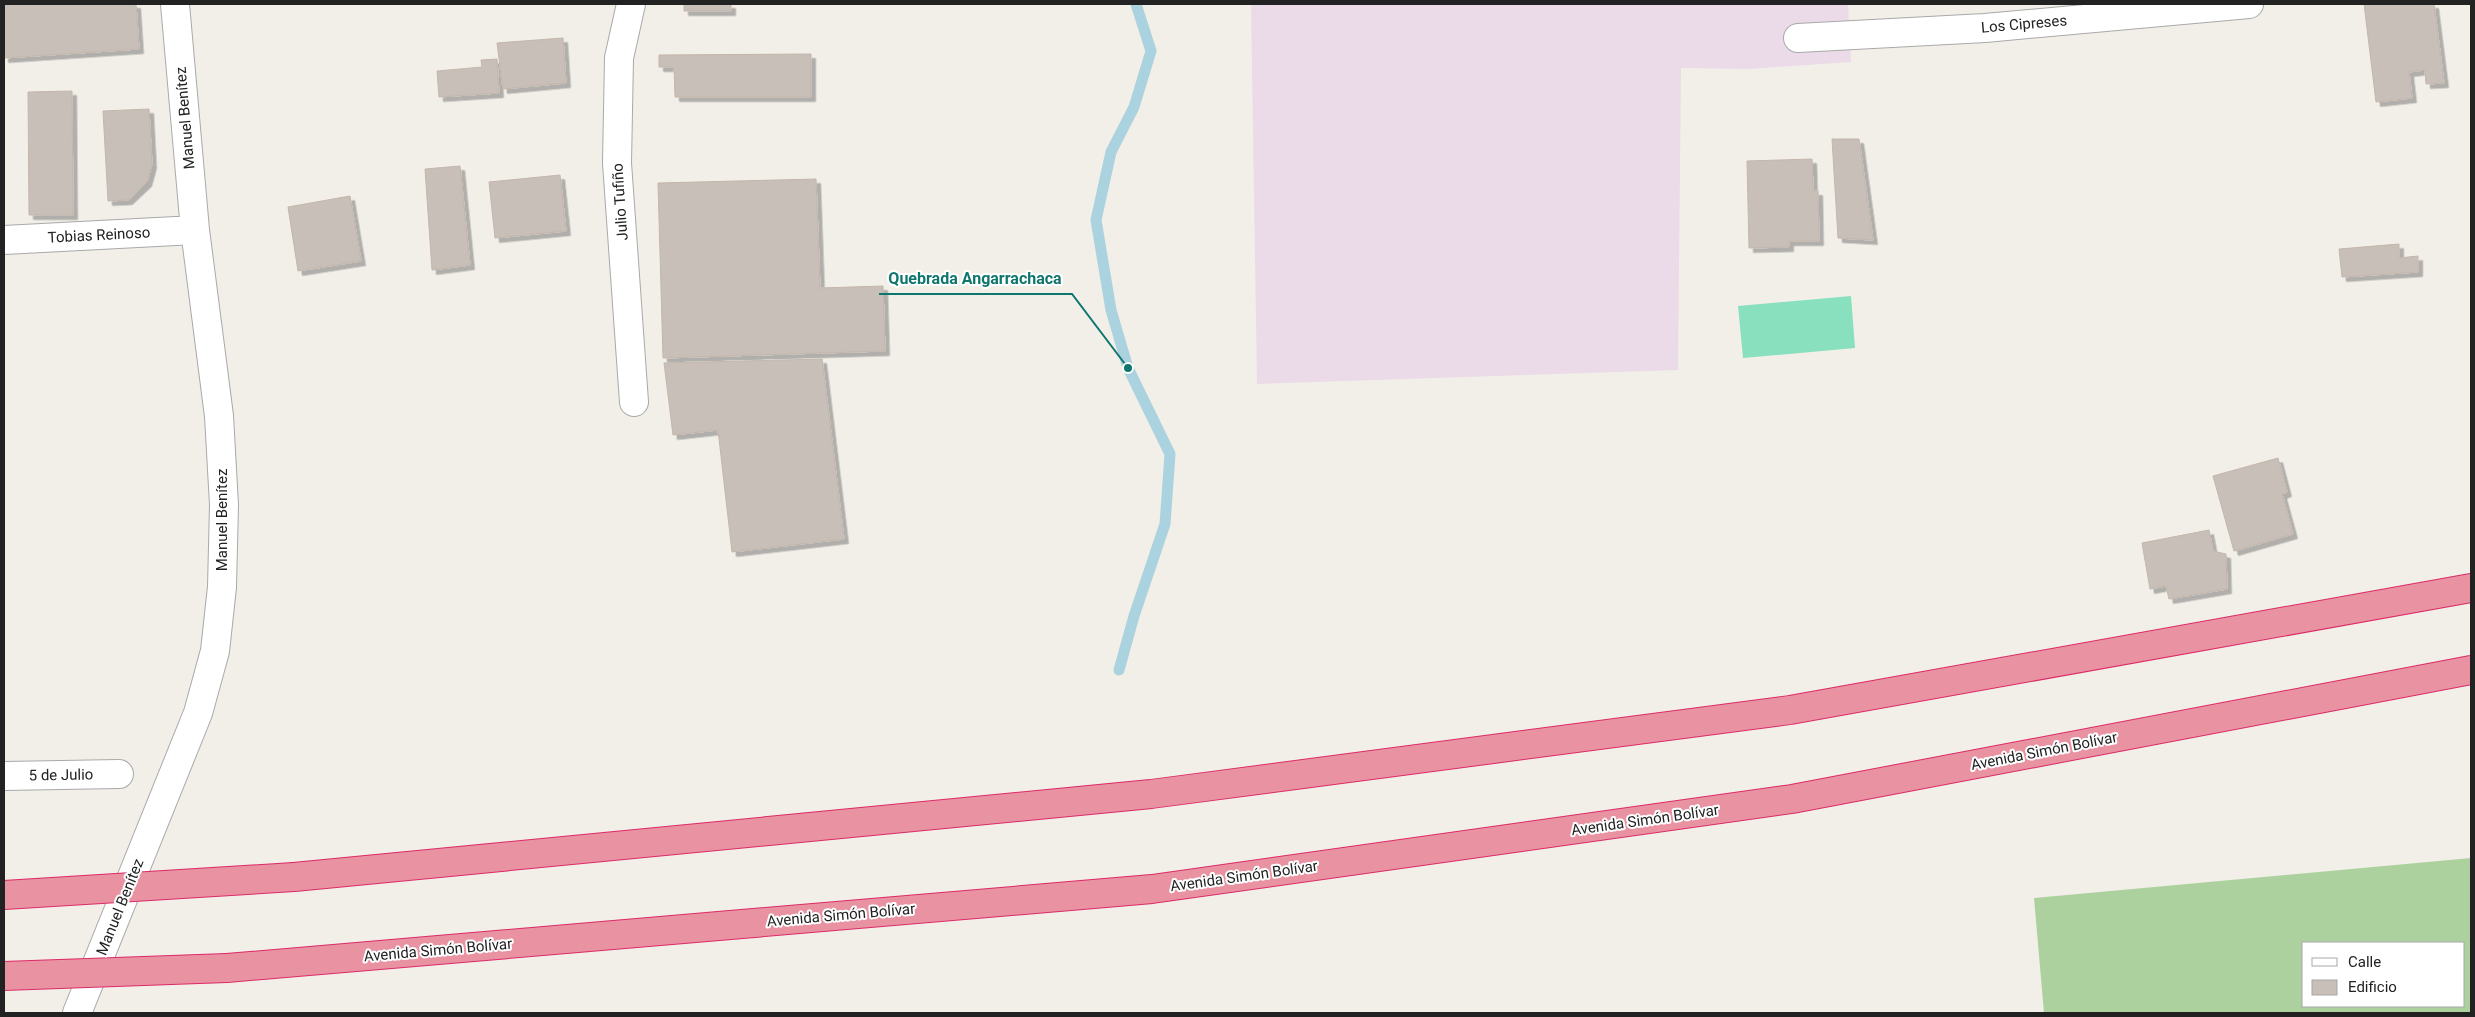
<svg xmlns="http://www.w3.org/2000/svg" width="2475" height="1017" viewBox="0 0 2475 1017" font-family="Roboto,sans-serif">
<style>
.industrial{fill:#ebdbe8}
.forest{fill:#add19e;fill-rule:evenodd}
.pitch{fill:#88e0be}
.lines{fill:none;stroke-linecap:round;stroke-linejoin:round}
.stream{stroke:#aad3df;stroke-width:11}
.building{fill:#c7bfb8;stroke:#c4b6ab;filter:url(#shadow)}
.minor-casing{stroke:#a9a9a9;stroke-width:30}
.highway-casing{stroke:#dc2a67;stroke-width:30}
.minor{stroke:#fff;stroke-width:28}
.highway{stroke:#e892a2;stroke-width:28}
.highway-bridge-casing{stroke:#dc2a67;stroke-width:30;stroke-linecap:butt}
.highway-bridge{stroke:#e892a2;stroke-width:28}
.labels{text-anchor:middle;stroke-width:4;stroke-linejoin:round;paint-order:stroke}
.street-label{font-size:15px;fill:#222;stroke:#fff}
.leader{fill:none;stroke:#0f766e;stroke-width:2}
.callout-dot{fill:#0f766e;stroke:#fff;stroke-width:2}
.callout-label{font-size:16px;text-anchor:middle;font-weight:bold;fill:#0f766e;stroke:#fff;stroke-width:4;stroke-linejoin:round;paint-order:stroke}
</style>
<defs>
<filter id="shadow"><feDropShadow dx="4.5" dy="4.5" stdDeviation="0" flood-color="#0004"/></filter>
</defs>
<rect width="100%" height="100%" fill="#f2efe9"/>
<path class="industrial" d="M 1251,4 L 1848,4 L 1851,62 L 1747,69 L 1681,68 L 1678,370 L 1257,384 Z"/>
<path class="forest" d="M 2471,858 L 2471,1013 L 2044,1013 L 2034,898 ZM 2304,943 L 2464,943 L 2464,1006 L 2304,1006 Z"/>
<path class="pitch" d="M 1851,296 L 1855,348 L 1743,358 L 1738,306 Z"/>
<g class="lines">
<path class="stream" d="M 1119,670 L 1134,616 L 1165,524 L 1170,454 L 1128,368 L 1111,310 L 1096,220 L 1111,152 L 1134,107 L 1151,51 L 1136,4"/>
</g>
<path class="building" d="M 4,4 L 136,4 L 139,49 L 4,58 Z
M 684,4 L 731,4 L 731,11 L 684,11 Z
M 2364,4 L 2434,4 L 2444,83 L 2426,84 L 2425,70 L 2409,72 L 2412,98 L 2376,102 Z
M 563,38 L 566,83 L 503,89 L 497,43 Z
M 811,54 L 811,97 L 675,97 L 674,67 L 659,67 L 659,55 Z
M 497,59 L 499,93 L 439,97 L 437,71 L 482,67 L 481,60 Z
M 72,91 L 73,215 L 29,215 L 28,92 Z
M 149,109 L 152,164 L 147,182 L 128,200 L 108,201 L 103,111 Z
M 1832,139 L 1859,139 L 1873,240 L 1838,238 Z
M 1812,159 L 1813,191 L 1818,191 L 1819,241 L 1789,241 L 1789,247 L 1749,248 L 1747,161 Z
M 460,166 L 470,265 L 432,270 L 425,169 Z
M 560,175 L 566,231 L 495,238 L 489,182 Z
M 816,179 L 820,288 L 883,286 L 885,351 L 663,358 L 658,183 Z
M 350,196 L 361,261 L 298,271 L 288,207 Z
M 2399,244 L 2399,258 L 2418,256 L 2418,272 L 2342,277 L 2339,249 Z
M 822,359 L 844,539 L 732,552 L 718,430 L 673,435 L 664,363 Z
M 2278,458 L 2287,492 L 2282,494 L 2293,534 L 2234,551 L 2213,476 Z
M 2209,530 L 2213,551 L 2226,554 L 2227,589 L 2169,599 L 2166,586 L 2150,589 L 2142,543 Z"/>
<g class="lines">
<g class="minor-casing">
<path id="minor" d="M 631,4 L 619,58 L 617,163 L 634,402
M 1798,38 L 1985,28 L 2249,4
M 4,240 L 195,230
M 4,776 L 119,774
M 77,1013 L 198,713 L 215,651 L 222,587 L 224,505 L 219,416 L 195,230 L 175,4"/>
</g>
<g class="highway-casing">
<path id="highway" d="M 294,877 L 1151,794 L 1790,710 L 2471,588
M 227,968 L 1152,889 L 1792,799 L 2471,670"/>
</g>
<use href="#minor" class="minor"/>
<use href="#highway" class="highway"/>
<g class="highway-bridge-casing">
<path id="highway-bridge" d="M 4,895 L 294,877
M 4,976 L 227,968"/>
</g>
<use href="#highway-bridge" class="highway-bridge"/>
</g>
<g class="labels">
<g class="street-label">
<text transform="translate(2024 24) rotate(-5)" y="5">Los Cipreses</text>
<text transform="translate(185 118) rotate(-95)" y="5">Manuel Benítez</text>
<text transform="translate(620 202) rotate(-94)" y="5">Julio Tufiño</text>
<text transform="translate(99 235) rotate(-3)" y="5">Tobias Reinoso</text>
<text transform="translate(222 520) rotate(-90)" y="5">Manuel Benítez</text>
<text transform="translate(2044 751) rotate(-11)" y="5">Avenida Simón Bolívar</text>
<text transform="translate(61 775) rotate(-1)" y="5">5 de Julio</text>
<text transform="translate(1645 820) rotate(-8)" y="5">Avenida Simón Bolívar</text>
<text transform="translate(1244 876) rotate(-8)" y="5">Avenida Simón Bolívar</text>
<text transform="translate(120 907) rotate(-68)" y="5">Manuel Benítez</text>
<text transform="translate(841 915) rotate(-5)" y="5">Avenida Simón Bolívar</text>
<text transform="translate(438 950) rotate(-5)" y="5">Avenida Simón Bolívar</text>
</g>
</g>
<path class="leader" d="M1128 368L1072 294H879"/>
<circle class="callout-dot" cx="1128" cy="368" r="5"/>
<g class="callout-label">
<text x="975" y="284">Quebrada Angarrachaca</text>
</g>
<rect width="2475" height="1017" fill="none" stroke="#222222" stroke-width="10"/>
<rect x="2302" y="942" width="162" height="65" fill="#ffffff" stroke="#a7a7a7"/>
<rect x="2312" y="958" width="25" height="8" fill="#ffffff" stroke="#a7a7a7"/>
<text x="2348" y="967" font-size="15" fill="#222222">Calle</text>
<rect x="2312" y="980" width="25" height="15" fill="#c7bfb8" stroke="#a7a7a7"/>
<text x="2348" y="992" font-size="15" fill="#222222">Edificio</text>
</svg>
